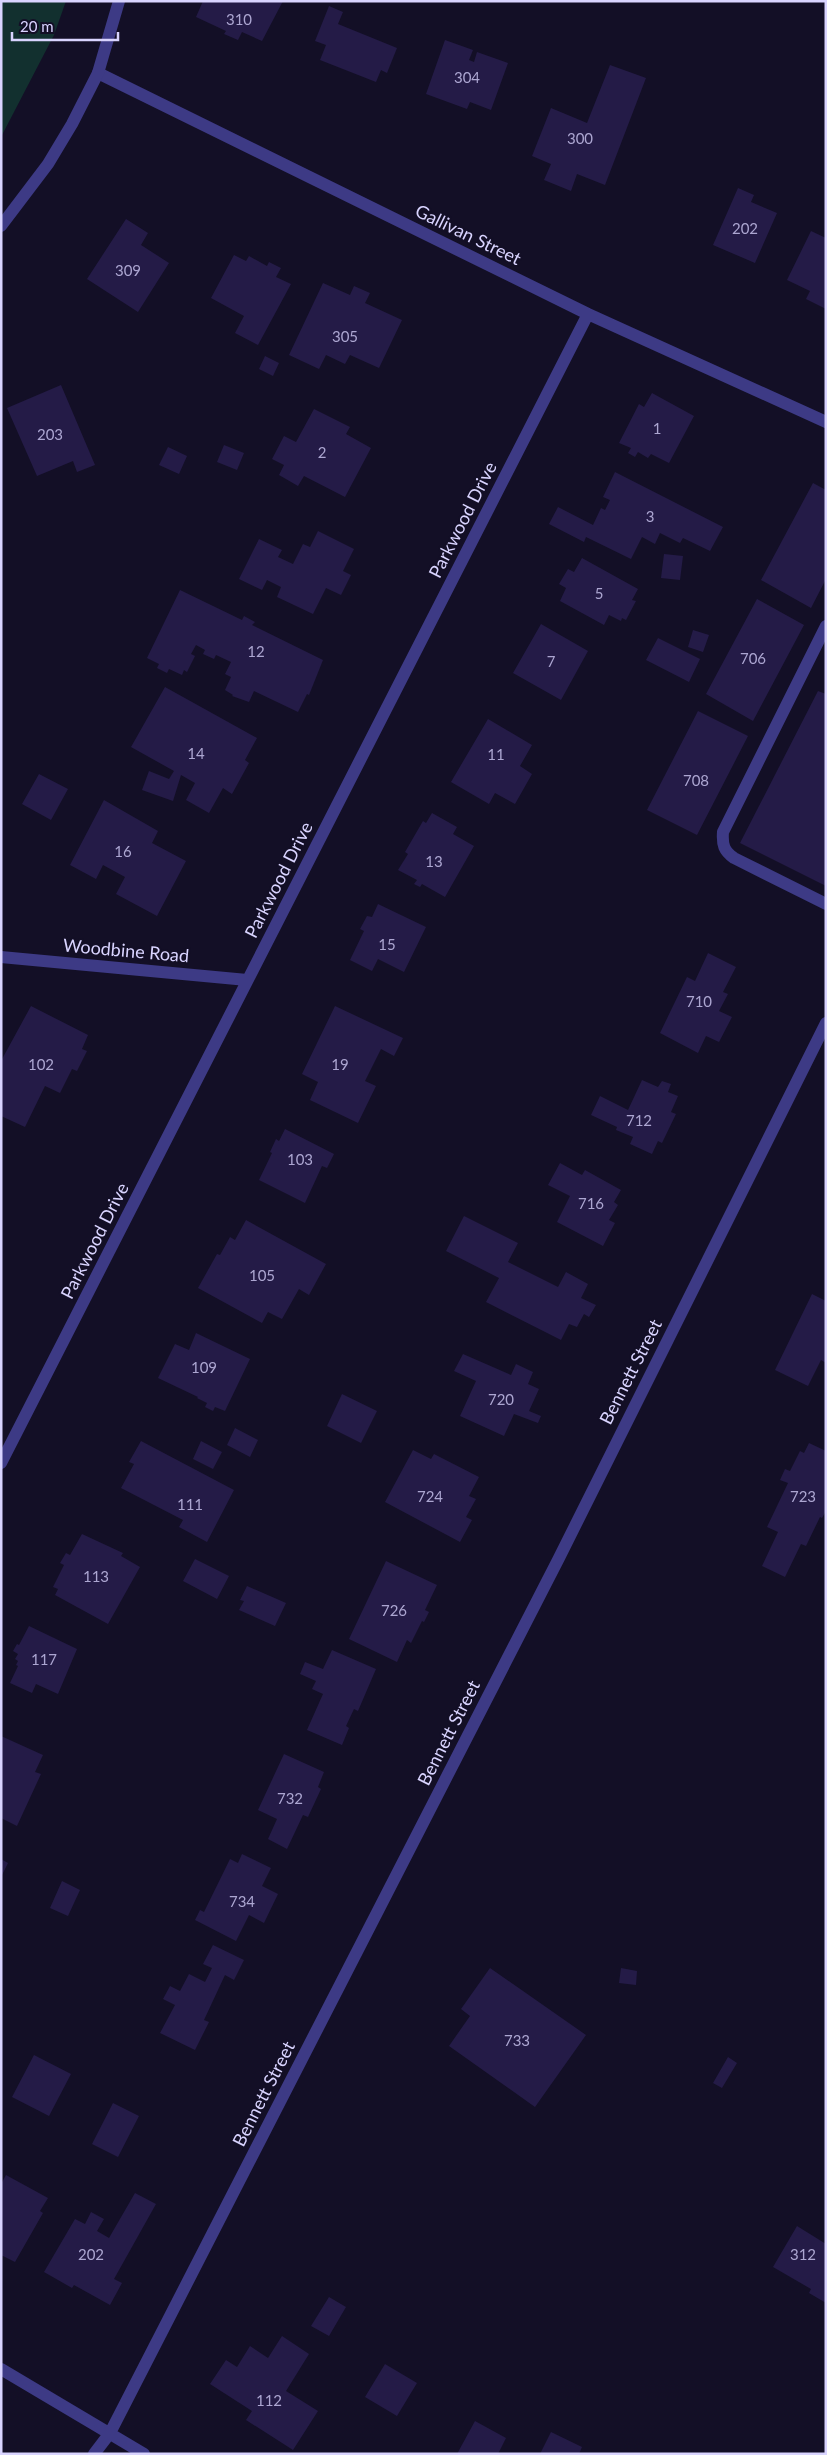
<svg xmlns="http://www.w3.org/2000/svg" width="827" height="2455" viewBox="0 0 827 2455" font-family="Lato,sans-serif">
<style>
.green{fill:#12302f}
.building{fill:#241b47}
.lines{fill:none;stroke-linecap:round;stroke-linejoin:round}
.service{stroke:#3d3a85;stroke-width:12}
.minor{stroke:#3d3a85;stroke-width:12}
.tertiary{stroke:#3d3a85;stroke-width:12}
.labels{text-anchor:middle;stroke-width:4;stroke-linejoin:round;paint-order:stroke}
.number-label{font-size:15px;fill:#aca6d1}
.street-label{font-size:18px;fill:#d9d4ff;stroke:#130f26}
</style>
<rect width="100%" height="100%" fill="#130f26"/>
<path class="green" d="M 1,1 L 66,1 L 54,35 L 1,137 Z"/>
<path class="building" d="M 203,1 L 283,1 L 262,41 L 242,32 L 238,40 L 224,34 L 226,31 L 196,17 Z
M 329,6 L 343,12 L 338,24 L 397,48 L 387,73 L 381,70 L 376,82 L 320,60 L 326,45 L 315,41 Z
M 445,40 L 473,50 L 469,60 L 474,62 L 477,52 L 508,63 L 491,110 L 470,102 L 467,109 L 426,94 Z
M 610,65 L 646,78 L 605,185 L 577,174 L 571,191 L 544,180 L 551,164 L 532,156 L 551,108 L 587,123 Z
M 738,188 L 754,195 L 751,202 L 777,213 L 755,263 L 713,245 Z
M 126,219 L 148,233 L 141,245 L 169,263 L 138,312 L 87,279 Z
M 811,231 L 826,238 L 826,309 L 806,299 L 810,291 L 787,280 Z
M 234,255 L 246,261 L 249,256 L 267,266 L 269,262 L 281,268 L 276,277 L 291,284 L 258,345 L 235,333 L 244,316 L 211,298 Z
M 323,283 L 350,295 L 354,286 L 370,293 L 365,303 L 402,320 L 379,368 L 350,355 L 345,364 L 326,355 L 319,369 L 289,355 Z
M 265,356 L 279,363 L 273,376 L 259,369 Z
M 61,385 L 95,465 L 77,472 L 73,461 L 37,476 L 7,408 Z
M 652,393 L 694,416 L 669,463 L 651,454 L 648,458 L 638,452 L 635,457 L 628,453 L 631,448 L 619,443 L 639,404 L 644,407 Z
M 314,409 L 350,427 L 346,434 L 371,448 L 345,497 L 304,476 L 298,486 L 279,475 L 284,465 L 272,459 L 284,436 L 296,442 Z
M 224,445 L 244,453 L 237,470 L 217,462 Z
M 168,447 L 187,456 L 179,474 L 159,465 Z
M 615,472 L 723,527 L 710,551 L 683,538 L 680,543 L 660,533 L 655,544 L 642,537 L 631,559 L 586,537 L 584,542 L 549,524 L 558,507 L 593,525 L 601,508 L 605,510 L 610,500 L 603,497 Z
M 813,483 L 826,490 L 826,579 L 811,608 L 761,580 Z
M 318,531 L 354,549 L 343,571 L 351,575 L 341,595 L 326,588 L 313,614 L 277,597 L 281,587 L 267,580 L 262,590 L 239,579 L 259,539 L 282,550 L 278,557 L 293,564 L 303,544 L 310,547 Z
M 664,554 L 683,556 L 680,580 L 661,578 Z
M 582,558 L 638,589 L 632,600 L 636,601 L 626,620 L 622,618 L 621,621 L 609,615 L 604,625 L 560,601 L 566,588 L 559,584 L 568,569 L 574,572 Z
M 180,590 L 242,620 L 244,616 L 255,622 L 252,625 L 323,660 L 309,695 L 307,694 L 298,712 L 254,691 L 249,702 L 232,696 L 233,695 L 225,690 L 231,677 L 225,674 L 231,662 L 216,655 L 214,659 L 203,654 L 205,650 L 196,645 L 191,654 L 195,656 L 187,672 L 184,670 L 182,675 L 169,669 L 167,673 L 157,668 L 159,664 L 147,658 Z
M 757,599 L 804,625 L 753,721 L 706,694 Z
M 541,624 L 588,651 L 561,700 L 513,673 Z
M 693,630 L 709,635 L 703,652 L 688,647 Z
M 658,638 L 700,659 L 689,682 L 646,660 Z
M 165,687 L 257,738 L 245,760 L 249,763 L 232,794 L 223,788 L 209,813 L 186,800 L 195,783 L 181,775 L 173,801 L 142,790 L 149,771 L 169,779 L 174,771 L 131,747 Z
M 818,691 L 826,694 L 826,886 L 740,843 Z
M 698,711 L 748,736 L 697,835 L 647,810 Z
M 488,719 L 532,745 L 520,766 L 532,774 L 515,804 L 495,793 L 489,804 L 451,782 Z
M 39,774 L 68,789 L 51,820 L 22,804 Z
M 104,800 L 158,831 L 152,843 L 186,861 L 157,916 L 116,894 L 125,877 L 103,865 L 96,879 L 70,865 Z
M 432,813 L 457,827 L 453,834 L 474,846 L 445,897 L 422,884 L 420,887 L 414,884 L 417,880 L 398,870 L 408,854 L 405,852 L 423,821 L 426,823 Z
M 378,904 L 426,927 L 404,972 L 378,959 L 372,971 L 350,960 L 364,931 L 360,929 L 367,916 L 372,917 Z
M 708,953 L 736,967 L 723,992 L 728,994 L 719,1011 L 732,1017 L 719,1042 L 706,1036 L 698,1053 L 660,1033 L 687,977 L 695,981 Z
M 31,1006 L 88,1035 L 82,1049 L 87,1051 L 77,1071 L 72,1069 L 60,1093 L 45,1086 L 25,1127 L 1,1116 L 1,1061 Z
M 335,1006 L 403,1038 L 394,1056 L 381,1049 L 365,1081 L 376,1086 L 358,1123 L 310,1100 L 318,1082 L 302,1074 Z
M 642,1080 L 658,1087 L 662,1081 L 671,1084 L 668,1092 L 678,1096 L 671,1112 L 676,1114 L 662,1143 L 658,1141 L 652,1154 L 630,1144 L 633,1137 L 616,1130 L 617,1127 L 591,1115 L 600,1096 L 628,1110 Z
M 285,1129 L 334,1154 L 327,1168 L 322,1166 L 305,1203 L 259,1180 L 272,1153 L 270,1152 L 276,1139 L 279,1141 Z
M 560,1163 L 582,1175 L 585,1170 L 621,1190 L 614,1202 L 618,1205 L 609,1220 L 615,1223 L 603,1246 L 557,1222 L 570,1196 L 548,1185 Z
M 464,1216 L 518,1243 L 508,1262 L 558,1287 L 566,1272 L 588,1284 L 581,1298 L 596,1305 L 589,1317 L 584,1314 L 577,1327 L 569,1324 L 561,1340 L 486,1302 L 499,1278 L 446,1251 Z
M 246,1220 L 326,1264 L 309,1295 L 299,1289 L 282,1319 L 268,1312 L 262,1323 L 198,1288 L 217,1254 L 220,1255 L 230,1237 L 235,1240 Z
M 812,1294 L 826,1301 L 826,1363 L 821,1360 L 808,1386 L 775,1370 Z
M 196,1333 L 250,1359 L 225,1411 L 215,1407 L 213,1411 L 205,1407 L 207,1403 L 197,1398 L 198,1397 L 158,1378 L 175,1344 L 189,1350 Z
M 463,1354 L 511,1375 L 516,1364 L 533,1372 L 528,1384 L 539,1389 L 529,1411 L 541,1416 L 538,1423 L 514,1414 L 504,1436 L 460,1416 L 476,1381 L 454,1371 Z
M 342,1394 L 377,1411 L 361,1443 L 327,1426 Z
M 235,1428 L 258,1440 L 250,1457 L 227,1445 Z
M 141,1441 L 234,1490 L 207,1542 L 179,1527 L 183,1520 L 121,1488 L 134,1464 L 129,1462 Z
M 201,1441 L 222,1452 L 213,1469 L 193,1459 Z
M 809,1443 L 826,1451 L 826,1511 L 822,1518 L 820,1517 L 806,1546 L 801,1544 L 785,1577 L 762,1566 L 778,1532 L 767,1527 L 788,1483 L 780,1480 L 785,1469 L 790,1471 L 800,1451 L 804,1453 Z
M 413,1450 L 431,1459 L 434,1454 L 479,1477 L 469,1496 L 476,1499 L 466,1517 L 472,1520 L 460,1542 L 385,1502 Z
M 82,1534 L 123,1553 L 121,1556 L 140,1567 L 108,1624 L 55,1595 L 58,1589 L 53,1587 L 64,1565 L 60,1563 L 66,1553 L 70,1555 Z
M 195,1559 L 229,1576 L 217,1599 L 183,1581 Z
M 386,1561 L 437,1585 L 425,1610 L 429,1612 L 424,1622 L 422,1621 L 411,1643 L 407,1640 L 397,1662 L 349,1639 Z
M 247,1586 L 286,1603 L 275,1626 L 239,1610 L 244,1601 L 240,1600 Z
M 29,1626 L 77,1649 L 58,1694 L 36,1684 L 32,1693 L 10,1683 L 18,1666 L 16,1665 L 18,1661 L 15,1659 L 18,1654 L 13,1651 L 17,1644 L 19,1645 Z
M 332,1650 L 376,1669 L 358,1711 L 354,1709 L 346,1726 L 349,1728 L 342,1745 L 307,1730 L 323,1694 L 312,1689 L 316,1681 L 300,1674 L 305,1662 L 323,1669 Z
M 1,1736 L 43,1755 L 35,1772 L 41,1774 L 17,1826 L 1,1818 Z
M 284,1754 L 324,1772 L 318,1787 L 321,1789 L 308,1817 L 303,1815 L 287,1849 L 268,1839 L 277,1819 L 258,1810 Z
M 242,1854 L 271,1868 L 262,1886 L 278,1894 L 264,1923 L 249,1915 L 236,1941 L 195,1920 L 200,1910 L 204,1912 L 230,1859 L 238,1863 Z
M 1,1859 L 8,1863 L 1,1877 Z
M 62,1881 L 80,1890 L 68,1916 L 50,1908 Z
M 213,1945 L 244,1960 L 234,1980 L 225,1975 L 204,2020 L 209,2022 L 195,2050 L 160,2033 L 175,2005 L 163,1999 L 170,1986 L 180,1991 L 189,1974 L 205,1982 L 212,1968 L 203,1964 Z
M 490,1968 L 586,2035 L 535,2107 L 449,2046 L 470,2016 L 461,2009 Z
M 621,1968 L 637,1971 L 636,1985 L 619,1983 Z
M 34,2055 L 71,2074 L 49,2116 L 12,2097 Z
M 728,2057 L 737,2063 L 722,2088 L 713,2083 Z
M 113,2103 L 139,2116 L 118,2157 L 92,2144 Z
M 6,2175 L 48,2198 L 40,2211 L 43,2213 L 15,2262 L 1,2255 L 1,2184 Z
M 135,2193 L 156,2204 L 114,2279 L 122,2283 L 110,2305 L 74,2285 L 72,2288 L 44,2272 L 75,2219 L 85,2224 L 91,2212 L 104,2219 L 97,2231 L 109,2238 Z
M 797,2226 L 826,2244 L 826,2303 L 809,2293 L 811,2289 L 773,2267 Z
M 329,2297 L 346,2307 L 329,2336 L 311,2326 Z
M 282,2336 L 309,2354 L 286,2391 L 318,2411 L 293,2450 L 246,2420 L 252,2411 L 210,2384 L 226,2360 L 237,2367 L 250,2346 L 268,2358 Z
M 385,2364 L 417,2383 L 397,2416 L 365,2397 Z
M 475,2421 L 506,2438 L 498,2454 L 457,2454 Z
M 551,2432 L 582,2447 L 579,2454 L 540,2454 Z"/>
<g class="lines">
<path class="service" d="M 826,626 L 723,832 C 722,845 724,851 734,858 L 826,904"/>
<path class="minor" d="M 98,73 L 588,314 L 826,422
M 1,957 L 247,980
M 1,1463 L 588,314
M 1,2369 L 144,2454
M 94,2454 L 110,2433 L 559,1558 L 826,1023"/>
<path class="tertiary" d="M 1,226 L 48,164 L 72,124 L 98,73 L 119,1"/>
</g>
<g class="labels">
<g class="number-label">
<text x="239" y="25">310</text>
<text x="467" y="83">304</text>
<text x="580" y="144">300</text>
<text x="745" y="234">202</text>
<text x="128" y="276">309</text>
<text x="345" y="342">305</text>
<text x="657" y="434">1</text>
<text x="50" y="440">203</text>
<text x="322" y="458">2</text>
<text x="650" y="522">3</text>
<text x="599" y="599">5</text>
<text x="256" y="657">12</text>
<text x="753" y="664">706</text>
<text x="551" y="667">7</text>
<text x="196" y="759">14</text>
<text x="496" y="760">11</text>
<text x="696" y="786">708</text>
<text x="123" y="857">16</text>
<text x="434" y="867">13</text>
<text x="387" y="950">15</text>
<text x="699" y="1007">710</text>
<text x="41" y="1070">102</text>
<text x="340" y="1070">19</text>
<text x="639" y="1126">712</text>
<text x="300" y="1165">103</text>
<text x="591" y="1209">716</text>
<text x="262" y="1281">105</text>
<text x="204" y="1373">109</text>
<text x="501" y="1405">720</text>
<text x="430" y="1502">724</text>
<text x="803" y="1502">723</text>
<text x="190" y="1510">111</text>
<text x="96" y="1582">113</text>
<text x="394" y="1616">726</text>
<text x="44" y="1665">117</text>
<text x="290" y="1804">732</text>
<text x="242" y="1907">734</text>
<text x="517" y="2046">733</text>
<text x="91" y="2260">202</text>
<text x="803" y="2260">312</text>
<text x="269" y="2406">112</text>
</g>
<g class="street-label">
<text transform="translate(468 235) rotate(26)" y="6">Gallivan Street</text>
<text transform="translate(463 520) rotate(-63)" y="6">Parkwood Drive</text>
<text transform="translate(279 880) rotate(-63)" y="6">Parkwood Drive</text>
<text transform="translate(126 951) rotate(5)" y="6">Woodbine Road</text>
<text transform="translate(95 1241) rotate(-63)" y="6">Parkwood Drive</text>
<text transform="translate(631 1372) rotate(-63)" y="6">Bennett Street</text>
<text transform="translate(449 1733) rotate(-63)" y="6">Bennett Street</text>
<text transform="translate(264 2094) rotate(-63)" y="6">Bennett Street</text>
</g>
</g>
<rect width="827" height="2455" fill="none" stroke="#d9d4ff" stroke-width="5"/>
<path d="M12 32v8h106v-8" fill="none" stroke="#d9d4ff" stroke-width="2.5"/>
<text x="20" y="32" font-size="15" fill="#d9d4ff" stroke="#130f26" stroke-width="4" paint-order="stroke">20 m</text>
</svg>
